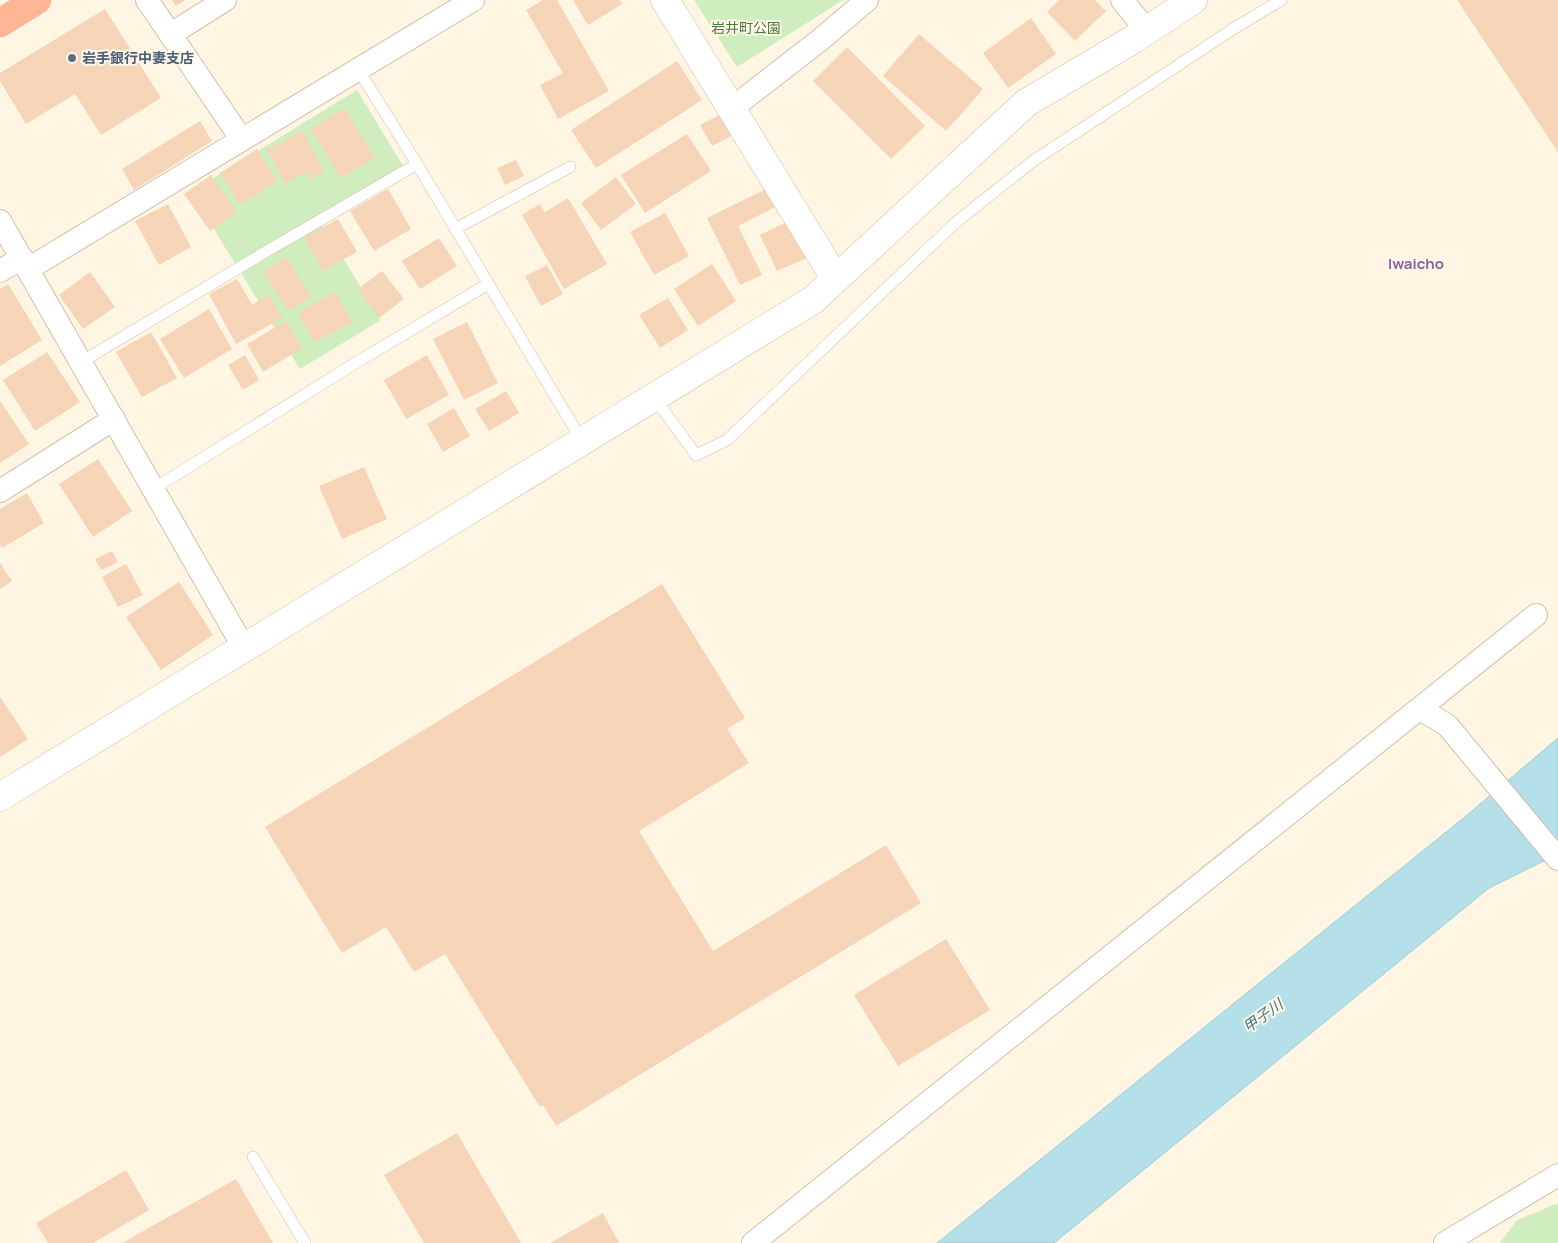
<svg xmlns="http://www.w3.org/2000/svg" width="1558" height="1243" viewBox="0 0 1558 1243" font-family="Manrope,'Noto Sans JP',sans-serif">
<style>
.green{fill:#cfedbf}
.water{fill:#b5dfe9;stroke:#9acedc}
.building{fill:#f6d4b7}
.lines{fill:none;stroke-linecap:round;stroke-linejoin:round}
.lane-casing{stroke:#d2bfaa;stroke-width:12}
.street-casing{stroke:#d2bfaa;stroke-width:24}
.secondary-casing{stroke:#d6bfa7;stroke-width:29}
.highway-casing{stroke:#dfd8d3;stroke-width:29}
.lane{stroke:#fff;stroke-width:11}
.street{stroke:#fff;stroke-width:22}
.secondary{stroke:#fff;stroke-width:28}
.highway{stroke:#feb594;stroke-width:28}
.service-dot{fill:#5c6f8a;stroke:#fff8ea;stroke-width:2}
.labels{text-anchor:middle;stroke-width:4;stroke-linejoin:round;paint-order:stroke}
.park-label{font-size:14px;fill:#4a793b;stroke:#fff8ea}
.service-label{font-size:14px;font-weight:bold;fill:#4e5e75;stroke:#fff8ea;text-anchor:start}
.neighbourhood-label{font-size:15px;font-weight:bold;fill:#8b619c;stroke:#fff8ea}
.water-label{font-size:15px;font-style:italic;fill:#3b7687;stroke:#fff8ea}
</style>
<rect width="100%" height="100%" fill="#fef5e2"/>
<path class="green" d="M 694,0 L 843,0 L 737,67 Z
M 357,90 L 403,166 L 319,219 L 381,320 L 300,369 L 191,192 Z
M 1558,1203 L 1558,1243 L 1500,1243 L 1516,1221 Z"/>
<path class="water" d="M 1558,738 L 1558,854 L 1489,888 L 1054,1243 L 937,1243 L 1466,816 Z"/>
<path class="building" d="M 172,0 L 185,0 L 176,6 Z
M 543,0 L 557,0 L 609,91 L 558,119 L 540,85 L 563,73 L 526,10 Z
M 573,0 L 620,0 L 622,4 L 588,25 Z
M 1059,0 L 1095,0 L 1106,11 L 1075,41 L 1047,12 Z
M 1457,0 L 1558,0 L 1558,152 Z
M 105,9 L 161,98 L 101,135 L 75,94 L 26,124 L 0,81 L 0,73 Z
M 1031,18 L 1056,54 L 1008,88 L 983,53 Z
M 919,34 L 983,89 L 946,131 L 883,76 Z
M 847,47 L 925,126 L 891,159 L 813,81 Z
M 677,61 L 702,100 L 596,168 L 571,130 Z
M 344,108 L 375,158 L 341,178 L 311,129 Z
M 721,114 L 733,135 L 712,146 L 700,125 Z
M 200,121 L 212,141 L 134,190 L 122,169 Z
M 303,131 L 324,172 L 311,180 L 307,172 L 285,183 L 267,149 Z
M 687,134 L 711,171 L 645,213 L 621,175 Z
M 257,149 L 277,181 L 240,205 L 220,173 Z
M 516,160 L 524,176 L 505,185 L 497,168 Z
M 211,175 L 237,212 L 210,231 L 184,194 Z
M 616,177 L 636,204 L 601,230 L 581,203 Z
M 768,188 L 777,206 L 738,226 L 762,275 L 740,285 L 707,218 Z
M 388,189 L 411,229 L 374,251 L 350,211 Z
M 568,198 L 607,264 L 564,289 L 522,215 L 540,204 L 545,212 Z
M 168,204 L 191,247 L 159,265 L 135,221 Z
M 665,213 L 689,256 L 654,275 L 630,232 Z
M 338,219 L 357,252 L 323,271 L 304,238 Z
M 789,221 L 807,258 L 777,271 L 760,235 Z
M 439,238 L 457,266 L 420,289 L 402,261 Z
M 286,257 L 311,296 L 288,311 L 263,272 Z
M 712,264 L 736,301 L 698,326 L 674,289 Z
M 547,265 L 563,294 L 541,306 L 525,276 Z
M 382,271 L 404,299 L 379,318 L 358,289 Z
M 90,272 L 115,307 L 83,329 L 59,295 Z
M 237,279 L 252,305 L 269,295 L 282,318 L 236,344 L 209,294 Z
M 8,284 L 42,340 L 0,366 L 0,289 Z
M 336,292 L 352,323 L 314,342 L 298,312 Z
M 668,298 L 688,330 L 660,348 L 639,315 Z
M 209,309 L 232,349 L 184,378 L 160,339 Z
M 286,321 L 302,348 L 263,372 L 247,344 Z
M 467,322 L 498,383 L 464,400 L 433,339 Z
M 151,332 L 177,378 L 142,397 L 116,352 Z
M 47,352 L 80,402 L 35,431 L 3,380 Z
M 245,355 L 259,380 L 243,390 L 228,365 Z
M 427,355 L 449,395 L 406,419 L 384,380 Z
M 506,391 L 519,413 L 489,431 L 475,409 Z
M 0,401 L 29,444 L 0,463 Z
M 454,408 L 470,436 L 443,452 L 427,424 Z
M 98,459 L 132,511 L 93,537 L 59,484 Z
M 364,467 L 387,519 L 342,539 L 319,486 Z
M 27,493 L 44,523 L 2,548 L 0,544 L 0,509 Z
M 112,551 L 118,562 L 101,570 L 95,559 Z
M 0,563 L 12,581 L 0,589 Z
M 126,564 L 143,595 L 118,607 L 102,577 Z
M 179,582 L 213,635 L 161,670 L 126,617 Z
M 662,584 L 745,718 L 727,729 L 749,763 L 639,831 L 713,951 L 886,845 L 921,903 L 556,1126 L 543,1105 L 540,1107 L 445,954 L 414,972 L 386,927 L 342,953 L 265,827 Z
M 0,697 L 28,739 L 0,757 Z
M 946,939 L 990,1010 L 898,1066 L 854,995 Z
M 457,1133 L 521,1243 L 424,1243 L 384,1175 Z
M 126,1170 L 149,1210 L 93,1243 L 48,1243 L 36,1223 Z
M 236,1179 L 273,1243 L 122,1243 Z
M 603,1213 L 619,1243 L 550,1243 Z"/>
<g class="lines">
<g class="lane-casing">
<path id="lane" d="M 358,69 L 417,164 L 582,441
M 455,229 L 570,167
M 81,362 L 272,248 L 417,164
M 654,397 L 696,455 L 727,440 L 955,223 L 1033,161 L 1233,29 L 1281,0
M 153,489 L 354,364 L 488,284
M 253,1157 L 305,1243"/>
</g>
<g class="street-casing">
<path id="street" d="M 147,0 L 242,140
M 1122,0 L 1147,31
M 171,34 L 225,0
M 731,109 L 820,40 L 867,0
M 0,221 L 244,648
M 28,269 L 473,0
M 0,271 L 22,258
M 0,491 L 114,419
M 1420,709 L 1447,725 L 1558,859
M 753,1243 L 1536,615
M 1445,1243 L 1558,1175"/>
</g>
<g class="secondary-casing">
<path id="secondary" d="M 665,0 L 835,278
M 0,797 L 813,300 L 1026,103 L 1134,39 L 1193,0"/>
</g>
<g class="highway-casing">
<path id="highway" d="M 0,23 L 37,0"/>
</g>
<use href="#lane" class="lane"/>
<use href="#street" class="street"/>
<use href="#secondary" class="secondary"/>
<use href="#highway" class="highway"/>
</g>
<circle class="service-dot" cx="72" cy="58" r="5"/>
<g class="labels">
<g class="park-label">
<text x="746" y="33">岩井町公園</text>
</g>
<g class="service-label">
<text x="82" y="63">岩手銀行中妻支店</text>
</g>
<g class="neighbourhood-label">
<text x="1416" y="269">Iwaicho</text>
</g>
<g class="water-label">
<text transform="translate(1263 1016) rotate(-36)" y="5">甲子川</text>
</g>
</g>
</svg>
